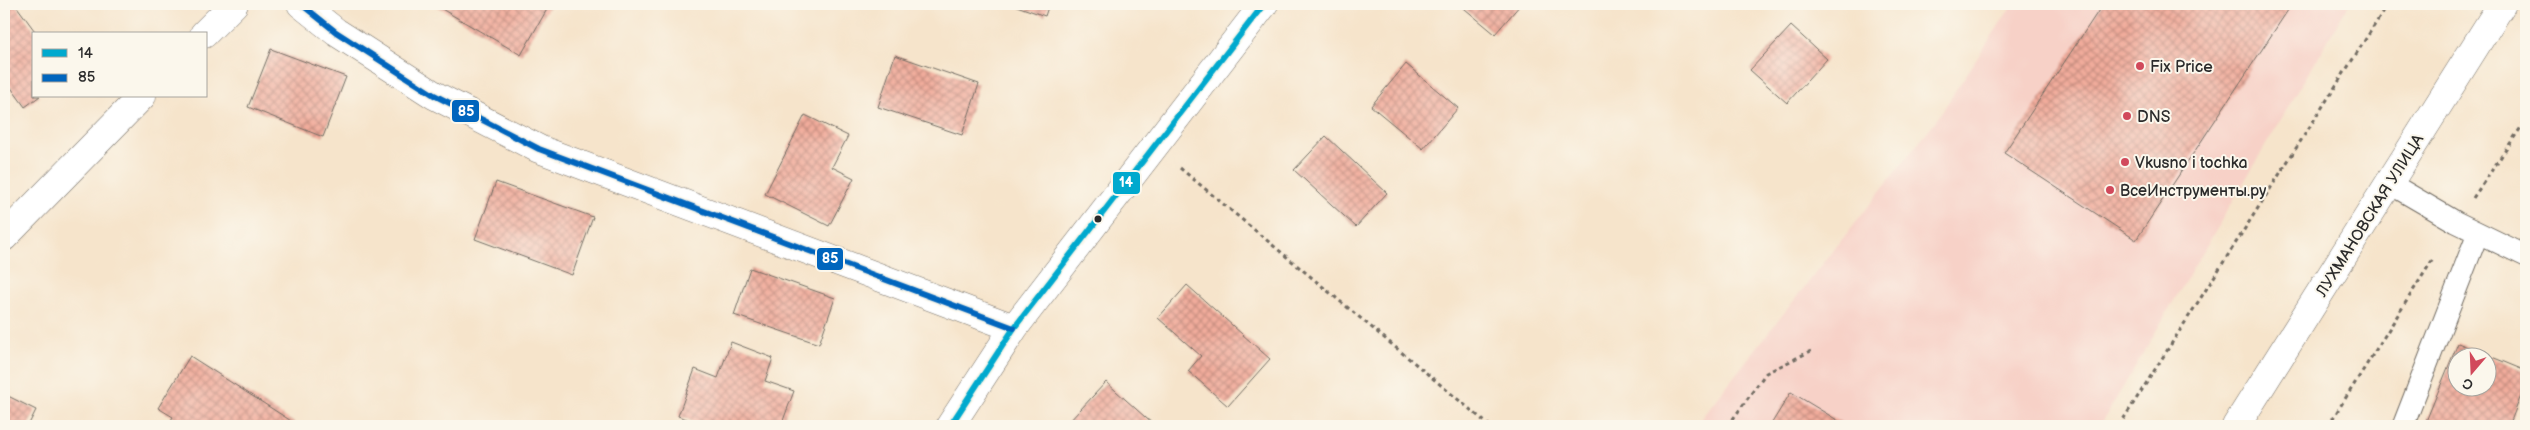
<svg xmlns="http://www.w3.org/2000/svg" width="2530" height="430" viewBox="0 0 2530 430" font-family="'Balsamiq Sans',sans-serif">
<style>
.built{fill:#f7d1c7}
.building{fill:url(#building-cross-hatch);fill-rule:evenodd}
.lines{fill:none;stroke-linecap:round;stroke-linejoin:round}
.service-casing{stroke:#726c63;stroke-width:23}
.minor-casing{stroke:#726c63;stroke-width:29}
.tertiary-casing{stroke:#726c63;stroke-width:29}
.path{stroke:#726c63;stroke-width:3;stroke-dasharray:4 4;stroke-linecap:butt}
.service{stroke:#fff;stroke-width:21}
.minor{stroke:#fff;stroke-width:28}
.tertiary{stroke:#fff;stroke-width:28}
.bus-1-casing{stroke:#fbf7ec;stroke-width:10}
.bus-2-casing{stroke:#fbf7ec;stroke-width:10}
.bus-1{stroke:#00a9ce;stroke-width:6}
.bus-2{stroke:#0065bd;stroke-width:6}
.poi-dot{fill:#d1495b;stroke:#fbf7ec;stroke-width:2}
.bus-dot{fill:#2b2b2b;stroke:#fbf7ec;stroke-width:2}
.labels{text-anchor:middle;stroke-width:4;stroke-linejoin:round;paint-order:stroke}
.poi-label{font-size:16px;fill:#2b2b2b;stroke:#fbf7ec;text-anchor:start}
.street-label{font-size:16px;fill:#2b2b2b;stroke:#fbf7ec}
.line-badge{stroke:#fbf7ec;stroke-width:2}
.badge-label{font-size:14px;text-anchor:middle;font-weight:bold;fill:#fff}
</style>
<defs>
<pattern id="building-cross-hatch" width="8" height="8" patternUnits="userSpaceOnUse" patternTransform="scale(1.25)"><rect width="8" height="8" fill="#f1ac9b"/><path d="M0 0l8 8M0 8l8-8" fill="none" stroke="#c38c7f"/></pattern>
</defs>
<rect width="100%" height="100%" fill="#fbf7ec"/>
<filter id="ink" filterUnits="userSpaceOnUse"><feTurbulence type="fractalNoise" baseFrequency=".02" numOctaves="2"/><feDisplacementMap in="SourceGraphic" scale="10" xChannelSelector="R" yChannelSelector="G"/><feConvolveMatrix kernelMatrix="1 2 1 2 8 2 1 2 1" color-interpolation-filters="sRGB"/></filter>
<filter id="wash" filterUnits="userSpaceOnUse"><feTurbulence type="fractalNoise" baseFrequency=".0096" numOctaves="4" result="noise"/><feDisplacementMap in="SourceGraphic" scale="20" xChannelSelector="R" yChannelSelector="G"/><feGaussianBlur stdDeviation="1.12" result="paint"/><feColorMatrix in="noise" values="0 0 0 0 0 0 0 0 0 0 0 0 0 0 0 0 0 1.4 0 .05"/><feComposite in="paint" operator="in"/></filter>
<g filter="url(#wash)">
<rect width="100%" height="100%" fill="#f6e4cb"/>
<path class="built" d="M 2013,4 L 2349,4 L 2100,426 L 1695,426 L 1937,119 Z"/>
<g id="blocks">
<path class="building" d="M 6,4 L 15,4 L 37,34 L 34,34 L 34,96 L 40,96 L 25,107 L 4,78 L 4,5 Z
M 433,4 L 550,4 L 521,55 Z
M 1011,4 L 1049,4 L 1045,16 Z
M 1459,4 L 1521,4 L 1495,34 Z
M 2103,4 L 2292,4 L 2136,240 L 2004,153 Z
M 1791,26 L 1827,59 L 1787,103 L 1750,70 Z
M 271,49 L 346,77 L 323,137 L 248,107 Z
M 895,55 L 979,84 L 962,135 L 878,107 Z
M 1406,64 L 1458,108 L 1423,149 L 1371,106 Z
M 805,115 L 848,136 L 832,167 L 854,178 L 829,226 L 765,194 Z
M 1326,136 L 1387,193 L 1356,227 L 1294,170 Z
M 496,182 L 593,217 L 572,275 L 475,239 Z
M 750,268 L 835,298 L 819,344 L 734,315 Z
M 1187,285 L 1270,359 L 1228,406 L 1188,371 L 1201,356 L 1158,318 Z
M 731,342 L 773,358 L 765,381 L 794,391 L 781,426 L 707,426 L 678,416 L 695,369 L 718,378 Z
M 2458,343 L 2526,371 L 2526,383 L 2509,426 L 2424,426 ZM 2458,358 L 2488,358 L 2488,388 L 2458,388 Z
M 190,356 L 299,426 L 167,426 L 173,417 L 158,408 Z
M 1106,382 L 1155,426 L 1067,424 Z
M 1791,392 L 1847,426 L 1770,426 Z
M 4,394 L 36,410 L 28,426 L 4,426 Z"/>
</g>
</g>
<g filter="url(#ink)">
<use href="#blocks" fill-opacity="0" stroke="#726c63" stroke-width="1"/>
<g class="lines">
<g class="service-casing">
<path id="service" d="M 2389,183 L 2456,222 L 2526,256
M 2403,426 L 2478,233"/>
</g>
<g class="minor-casing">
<path id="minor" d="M 301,4 L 336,32 L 434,95 L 539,149 L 1014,328
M 204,34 L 234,4
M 4,237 L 142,96
M 950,426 L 1014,328 L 1264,4"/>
</g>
<g class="tertiary-casing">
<path id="tertiary" d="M 2236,426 L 2502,4"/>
</g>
<path class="path" d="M 1180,168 L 1490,426
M 2473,198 L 2526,120
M 1728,426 L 1766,373 L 1811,351
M 2119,426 L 2388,4
M 2328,426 L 2433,259"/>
<use href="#service" class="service"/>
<use href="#minor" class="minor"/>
<use href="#tertiary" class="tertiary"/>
<g class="bus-1-casing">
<path id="bus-1" d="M 950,426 L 1014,328 L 1264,4"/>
</g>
<g class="bus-2-casing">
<path id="bus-2" d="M 301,4 L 336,32 L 434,95 L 539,149 L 1014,328"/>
</g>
<use href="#bus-1" class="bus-1"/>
<use href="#bus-2" class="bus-2"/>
</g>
</g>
<g class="poi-dot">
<circle cx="2140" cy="66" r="5"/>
<circle cx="2127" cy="116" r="5"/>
<circle cx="2125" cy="162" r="5"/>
<circle cx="2110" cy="190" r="5"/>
</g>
<circle class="bus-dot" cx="1098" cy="219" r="4.5"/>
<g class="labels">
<g class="poi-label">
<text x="2150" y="72">Fix Price</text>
<text x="2137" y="122">DNS</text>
<text x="2135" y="168">Vkusno i tochka</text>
<text x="2120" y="196">ВсеИнструменты.ру</text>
</g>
<g class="street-label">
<text transform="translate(2369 215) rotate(-58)" y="6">ЛУХМАНОВСКАЯ УЛИЦА</text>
</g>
</g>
<g class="line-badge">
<rect x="451" y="99" width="29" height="24" rx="5" fill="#0065bd"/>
<rect x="1112" y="171" width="29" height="24" rx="5" fill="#00a9ce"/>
<rect x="816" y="247" width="28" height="24" rx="5" fill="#0065bd"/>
</g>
<g class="badge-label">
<text x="466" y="116">85</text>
<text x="1126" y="187">14</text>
<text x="830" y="263">85</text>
</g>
<rect width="2530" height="430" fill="none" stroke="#fbf7ec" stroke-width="20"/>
<rect x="32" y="32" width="175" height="65" fill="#fbf7ec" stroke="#a8a59f"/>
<rect x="42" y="49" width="25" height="8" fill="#00a9ce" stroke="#a8a59f"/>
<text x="78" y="58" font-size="15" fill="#2b2b2b">14</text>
<rect x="42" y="74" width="25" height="8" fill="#0065bd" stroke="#a8a59f"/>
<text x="78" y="82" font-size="15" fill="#2b2b2b">85</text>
<g transform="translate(2472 372) rotate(199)"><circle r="24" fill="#fbf7ec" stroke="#a8a59f"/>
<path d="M0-4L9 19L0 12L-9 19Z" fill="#d1495b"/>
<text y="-8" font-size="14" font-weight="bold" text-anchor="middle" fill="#2b2b2b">С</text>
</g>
</svg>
